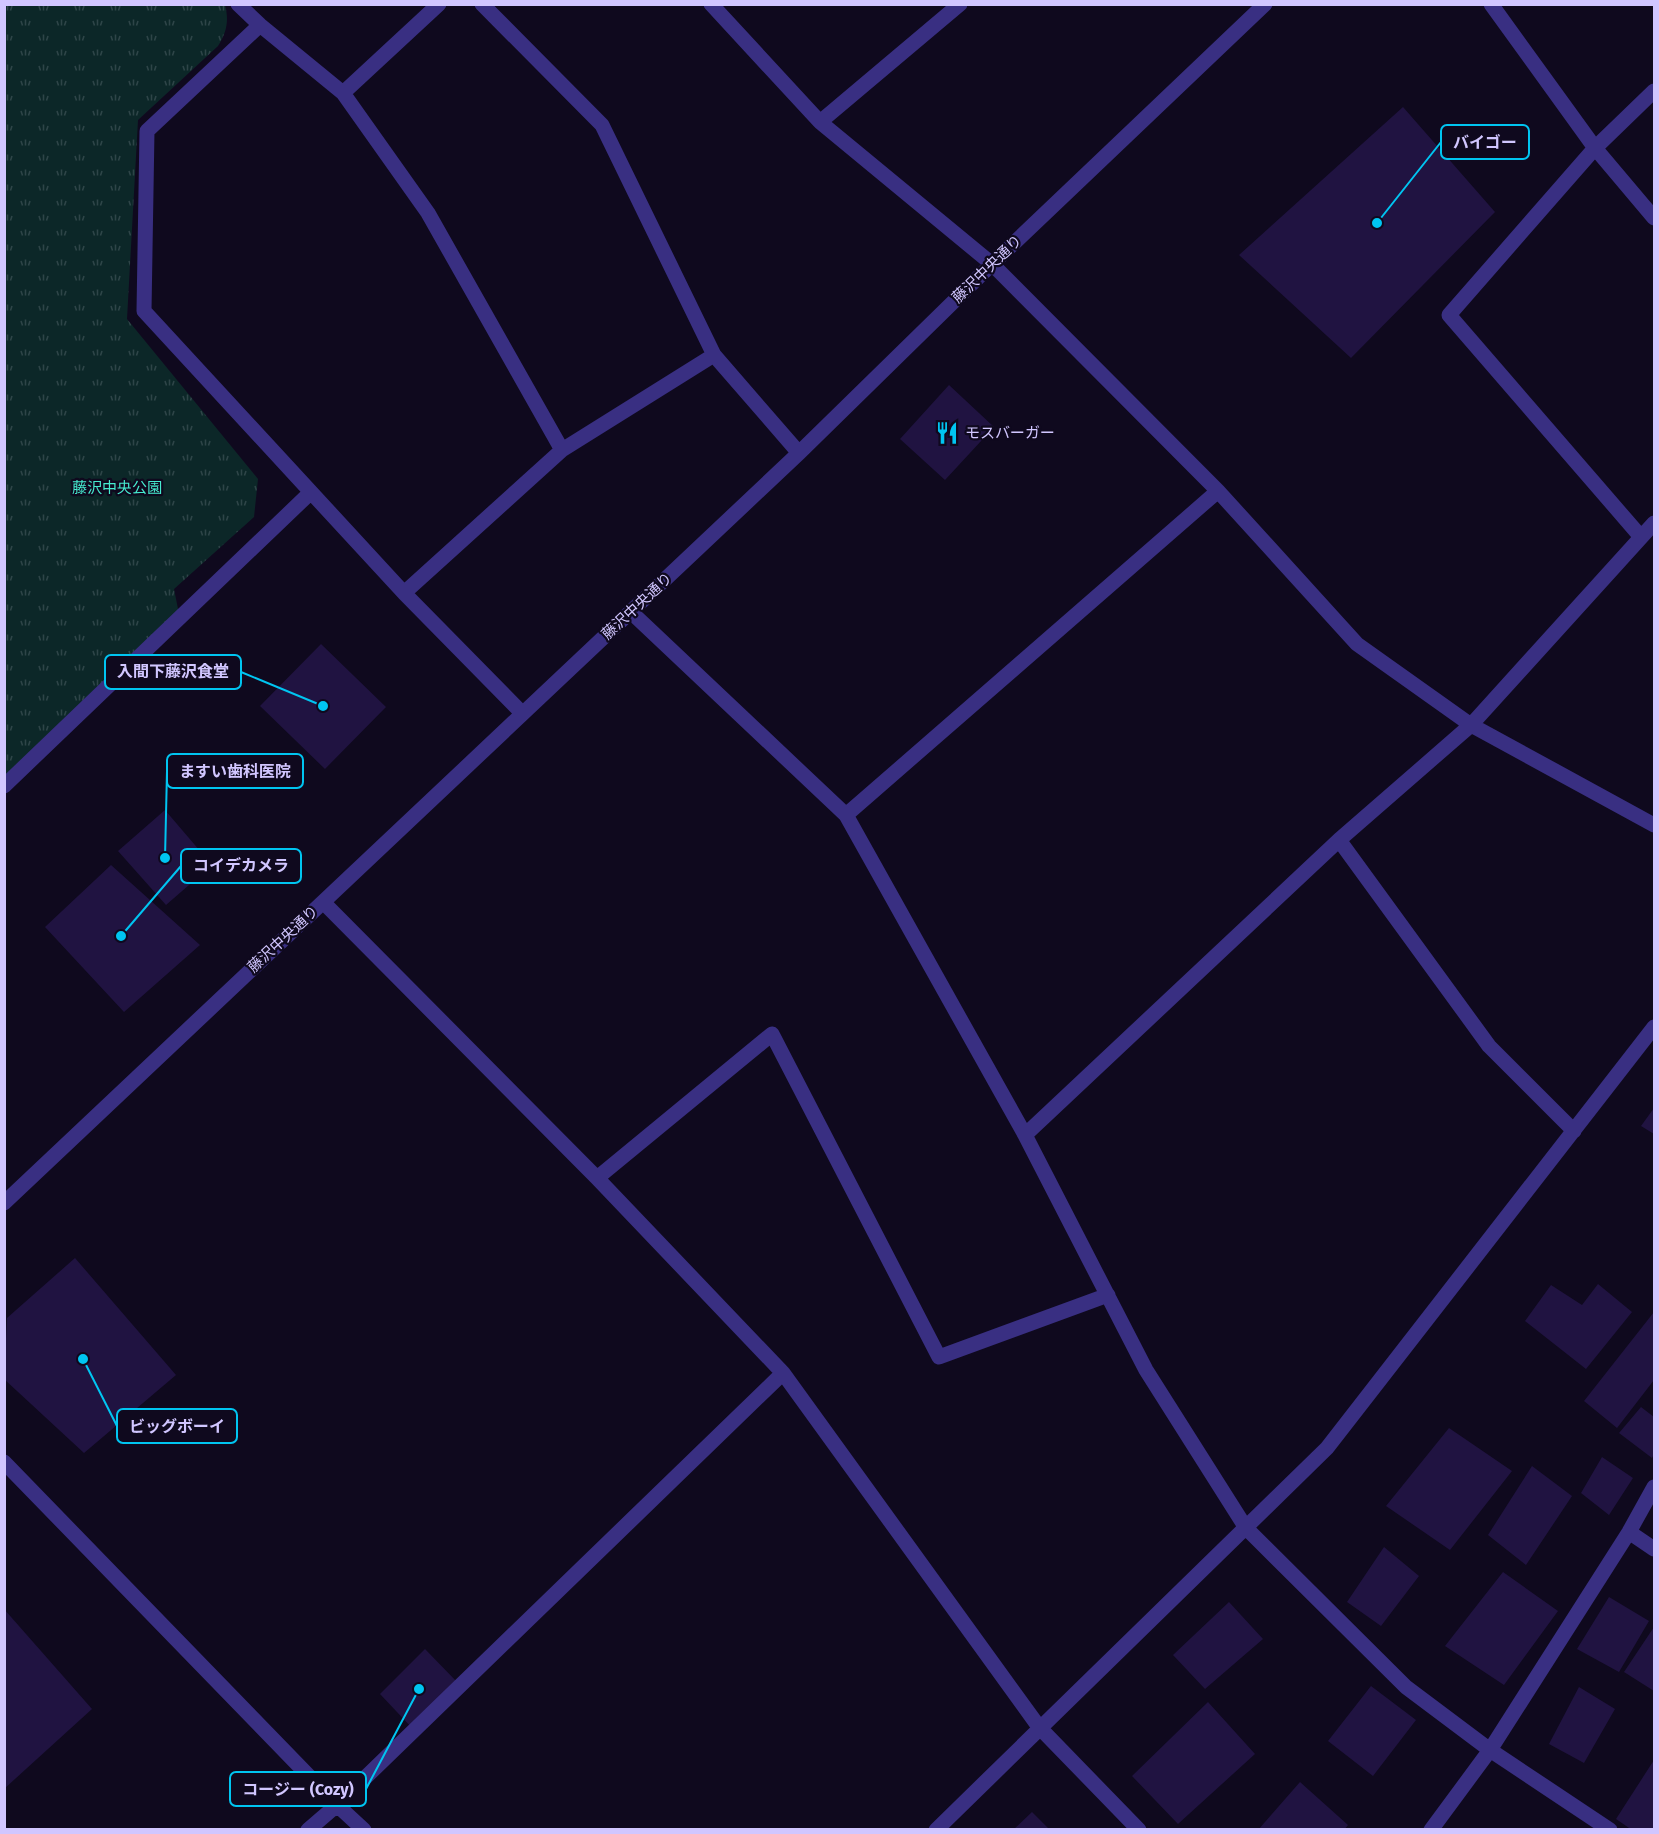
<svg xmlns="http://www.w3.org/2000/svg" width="1659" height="1834" viewBox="0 0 1659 1834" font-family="'Fira Sans','Noto Sans JP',sans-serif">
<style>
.park{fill:url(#park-tufts)}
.building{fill:#201341}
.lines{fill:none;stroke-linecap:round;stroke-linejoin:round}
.minor{stroke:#392f82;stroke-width:15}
.labels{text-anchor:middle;stroke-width:4.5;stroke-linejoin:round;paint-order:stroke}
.street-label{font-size:15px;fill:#d1c6ff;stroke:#0f091e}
.poi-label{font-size:15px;fill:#d1c6ff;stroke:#0f091e;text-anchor:start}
.park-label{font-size:15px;fill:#46ebcf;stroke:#0f091e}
.leader{fill:none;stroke:#00c5f1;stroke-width:2}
.callout-dot{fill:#00c5f1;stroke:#0f091e;stroke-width:2}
.callout{fill:#0f091e;stroke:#00c5f1;stroke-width:2}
.callout-label{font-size:16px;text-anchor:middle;font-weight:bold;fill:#d1c6ff}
</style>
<defs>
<pattern id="park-tufts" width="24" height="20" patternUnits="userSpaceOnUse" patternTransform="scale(1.5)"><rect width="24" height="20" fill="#0c2728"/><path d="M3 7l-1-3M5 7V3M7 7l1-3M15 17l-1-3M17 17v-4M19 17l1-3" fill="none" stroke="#2e4548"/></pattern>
</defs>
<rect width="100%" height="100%" fill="#0f091e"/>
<path class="park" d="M 5,5 L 225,5 C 229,20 227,32 218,46 L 138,120 L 127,319 L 258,479 L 254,517 L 174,589 L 179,614 L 5,780 Z"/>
<path class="building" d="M 1403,107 L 1495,212 L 1351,358 L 1239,255 Z
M 949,385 L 994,427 L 945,480 L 900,439 Z
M 321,644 L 386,707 L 325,769 L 260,706 Z
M 165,810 L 212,865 L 166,905 L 118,851 Z
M 111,865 L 200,945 L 124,1012 L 45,927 Z
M 1654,1108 L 1654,1134 L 1641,1126 Z
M 75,1258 L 176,1375 L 84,1453 L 4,1379 L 7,1318 Z
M 1598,1284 L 1632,1312 L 1586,1369 L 1525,1321 L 1551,1285 L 1582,1305 Z
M 1654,1312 L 1654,1380 L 1617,1428 L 1584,1401 Z
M 1641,1407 L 1654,1417 L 1654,1454 L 1652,1458 L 1619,1433 Z
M 1449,1428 L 1512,1471 L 1450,1550 L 1386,1506 Z
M 1602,1457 L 1633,1478 L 1609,1515 L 1581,1493 Z
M 1532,1466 L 1572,1496 L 1526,1565 L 1488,1535 Z
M 1384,1547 L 1419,1576 L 1381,1626 L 1347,1602 Z
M 1503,1572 L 1558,1611 L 1504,1685 L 1445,1646 Z
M 1609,1597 L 1649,1621 L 1619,1672 L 1577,1649 Z
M 1229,1602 L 1263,1639 L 1205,1689 L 1173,1655 Z
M 4,1609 L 92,1709 L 4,1789 Z
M 1654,1627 L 1654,1691 L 1624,1672 Z
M 425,1649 L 458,1683 L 413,1729 L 380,1694 Z
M 1371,1686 L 1416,1720 L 1373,1776 L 1328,1741 Z
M 1579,1687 L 1615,1709 L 1584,1763 L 1549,1744 Z
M 1208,1702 L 1255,1754 L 1178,1824 L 1132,1776 Z
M 1654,1760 L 1654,1830 L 1632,1830 L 1616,1819 Z
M 1300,1782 L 1348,1825 L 1344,1830 L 1258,1830 Z
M 1032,1812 L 1050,1830 L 1013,1830 Z"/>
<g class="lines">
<path class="minor" d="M 238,4 L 260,25 L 343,93 L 428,213 L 562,450
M 711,4 L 820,122 L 992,264 L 1218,491 L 1357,644 L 1471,725 L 1654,825
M 1491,4 L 1595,148 L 1654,218
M 260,25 L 147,131 L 144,311 L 404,593 L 522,713
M 343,93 L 439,4
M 820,122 L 960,4
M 714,355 L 799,453
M 1641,537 L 1449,315 L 1595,148 L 1654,91
M 404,593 L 562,450 L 714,355 L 602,125 L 482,4
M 631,612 L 846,815 L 1025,1135 L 1146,1370 L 1246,1528 L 1406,1687 L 1490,1750 L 1610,1830
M 4,786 L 310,493
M 846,815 L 1218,491
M 1339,840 L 1489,1046 L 1574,1131
M 323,902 L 597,1178 L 783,1373 L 1039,1727 L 1139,1830
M 1025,1135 L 1339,840 L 1471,725 L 1654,523
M 597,1178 L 772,1034 L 939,1357 L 1108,1295
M 4,1203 L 799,453 L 992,264 L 1265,4
M 4,1462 L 337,1805 L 364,1830
M 1629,1532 L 1654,1549
M 308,1830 L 337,1805 L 783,1373
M 936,1830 L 1327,1448 L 1654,1027
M 1431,1830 L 1490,1750 L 1629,1532 L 1654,1487"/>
</g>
<defs>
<g id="restaurant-bare" transform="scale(1.8)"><path d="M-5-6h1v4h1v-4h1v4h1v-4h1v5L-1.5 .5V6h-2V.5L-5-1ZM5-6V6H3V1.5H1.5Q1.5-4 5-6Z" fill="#00c5f1" stroke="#0f091e" stroke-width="2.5" paint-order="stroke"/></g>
</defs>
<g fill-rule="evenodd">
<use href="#restaurant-bare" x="947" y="433"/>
</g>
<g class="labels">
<g class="street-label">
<text transform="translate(987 269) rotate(-44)" y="5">藤沢中央通り</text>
<text transform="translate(637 606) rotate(-43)" y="5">藤沢中央通り</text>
<text transform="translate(283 939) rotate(-43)" y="5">藤沢中央通り</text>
</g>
<g class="poi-label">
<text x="965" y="438">モスバーガー</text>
</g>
<g class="park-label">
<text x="117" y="493">藤沢中央公園</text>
</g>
</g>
<path class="leader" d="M1377 223L1441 142M323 706L241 672M165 858L167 771M121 936L181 866M83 1359L117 1426M419 1689L366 1789"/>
<g class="callout-dot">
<circle cx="1377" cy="223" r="6"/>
<circle cx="323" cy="706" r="6"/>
<circle cx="165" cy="858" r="6"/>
<circle cx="121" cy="936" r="6"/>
<circle cx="83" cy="1359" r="6"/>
<circle cx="419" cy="1689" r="6"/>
</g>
<g class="callout">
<rect x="1441" y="125" width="88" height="34" rx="6"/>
<rect x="105" y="655" width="136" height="34" rx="6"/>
<rect x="167" y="754" width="136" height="34" rx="6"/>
<rect x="181" y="849" width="120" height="34" rx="6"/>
<rect x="117" y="1409" width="120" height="34" rx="6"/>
<rect x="230" y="1772" width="136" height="34" rx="6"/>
</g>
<g class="callout-label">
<text x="1485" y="148">バイゴー</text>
<text x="173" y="677">入間下藤沢食堂</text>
<text x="235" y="777">ますい歯科医院</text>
<text x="241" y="871">コイデカメラ</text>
<text x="177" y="1432">ビッグボーイ</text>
<text x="298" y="1795">コージー (Cozy)</text>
</g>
<rect width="1659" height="1834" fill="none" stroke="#d1c6ff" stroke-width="12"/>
</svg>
